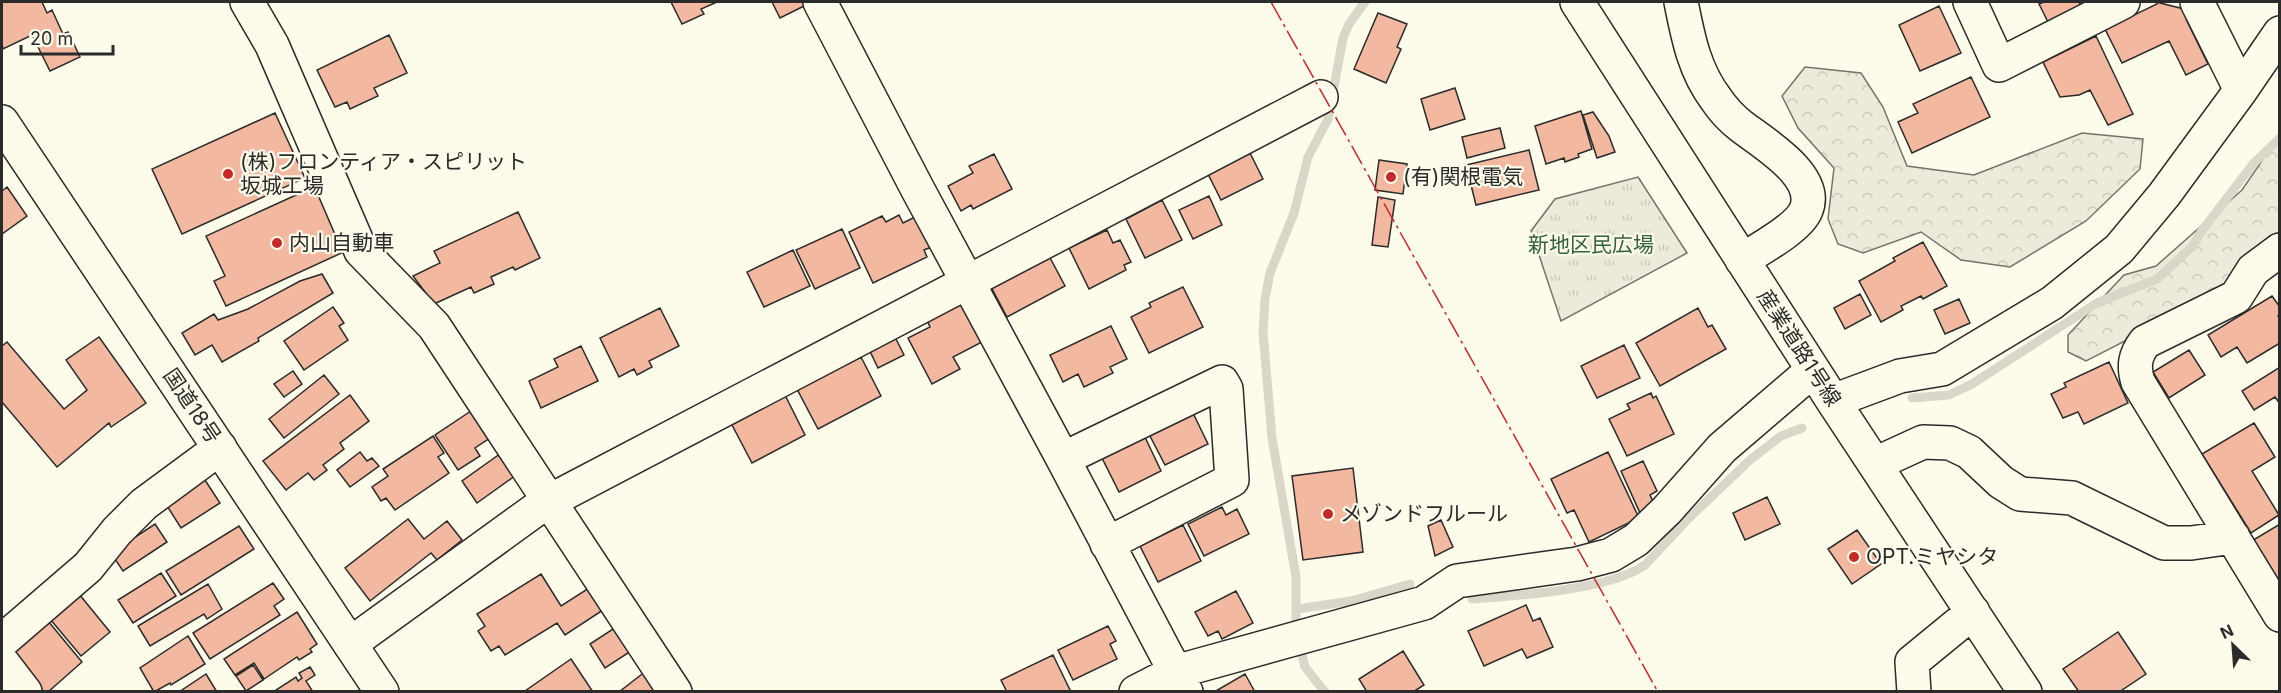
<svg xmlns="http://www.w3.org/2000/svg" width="2281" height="693" viewBox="0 0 2281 693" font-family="Inter,'Noto Sans JP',sans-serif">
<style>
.grass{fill:url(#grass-tufts);stroke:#74746e;stroke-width:1.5}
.forest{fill:url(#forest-crowns);stroke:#74746e;stroke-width:1.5}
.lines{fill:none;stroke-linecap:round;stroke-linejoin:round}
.stream{stroke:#d8d7c9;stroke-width:9}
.building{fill:#f2b8a0;stroke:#2b2b2b;stroke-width:1.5}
.minor-casing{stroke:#2b2b2b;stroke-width:36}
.highway-casing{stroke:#2b2b2b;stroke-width:36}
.minor{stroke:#fdfbea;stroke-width:33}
.highway{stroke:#fdfbea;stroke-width:33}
.power{stroke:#c62828;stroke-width:1.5;stroke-dasharray:21 4.5 3 4.5;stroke-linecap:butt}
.poi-dot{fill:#c62828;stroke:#fdfbea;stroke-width:2}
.labels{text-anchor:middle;stroke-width:4.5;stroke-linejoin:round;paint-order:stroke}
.poi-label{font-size:21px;fill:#2b2b2b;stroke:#fdfbea;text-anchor:start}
.park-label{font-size:21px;fill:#34623c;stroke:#fdfbea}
.street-label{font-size:21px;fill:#2b2b2b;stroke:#fdfbea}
</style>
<defs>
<pattern id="grass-tufts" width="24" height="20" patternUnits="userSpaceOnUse" patternTransform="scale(1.5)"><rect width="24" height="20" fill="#ecebdb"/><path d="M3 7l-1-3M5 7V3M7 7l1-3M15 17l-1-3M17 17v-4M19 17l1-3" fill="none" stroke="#cbcabc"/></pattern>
<pattern id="forest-crowns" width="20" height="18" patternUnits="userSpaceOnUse" patternTransform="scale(1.5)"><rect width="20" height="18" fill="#ecebdb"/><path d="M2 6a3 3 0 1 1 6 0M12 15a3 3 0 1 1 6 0" fill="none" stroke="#cbcabc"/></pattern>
</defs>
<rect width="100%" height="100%" fill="#fdfbea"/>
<path class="grass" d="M 1638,177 L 1687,253 L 1561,321 L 1531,231 L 1555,199 Z"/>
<path class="forest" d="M 1805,67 L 1861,73 L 1883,107 L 1907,166 L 1974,175 L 2082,133 L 2143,139 L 2140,169 L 2086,221 L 2010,267 L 1961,260 L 1921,232 L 1863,253 L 1838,244 L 1828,219 L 1834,168 L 1798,128 L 1782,96 Z
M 2279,136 L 2279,232 L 2221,292 L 2086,361 L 2068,352 L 2068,335 L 2124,275 L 2156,266 L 2242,190 Z"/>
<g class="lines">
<path class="stream" d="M 1912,398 L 1949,395 L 1972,384 L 2097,303 L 2157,279 L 2193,246 L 2201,232 L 2253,164 L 2280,138
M 1472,599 C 1516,596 1609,590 1645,565 L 1688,519 L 1750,460 L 1781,436 L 1802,428
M 1297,609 L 1351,601 L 1410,584
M 1325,692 L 1305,667 L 1301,651 L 1296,622 L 1296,577 L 1272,438 L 1263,332 L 1265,299 L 1270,273 L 1294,213 L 1308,157 L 1328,119 L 1343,38 L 1349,24 L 1365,2"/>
</g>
<path class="building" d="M 2,2 L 42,2 L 47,13 L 52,10 L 63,34 L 68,32 L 80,57 L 50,71 L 32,35 L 3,49 L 2,44 Z
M 671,2 L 717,2 L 701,9 L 704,14 L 682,24 Z
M 772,2 L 805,2 L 806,5 L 780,18 Z
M 2044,2 L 2079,2 L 2082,8 L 2049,24 L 2039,4 Z
M 2156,2 L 2184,9 L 2188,18 L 2186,19 L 2208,64 L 2186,75 L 2169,41 L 2122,63 L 2105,29 L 2157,4 Z
M 1939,6 L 1961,53 L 1920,71 L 1899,25 Z
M 1378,13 L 1407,24 L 1397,47 L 1401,49 L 1386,83 L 1354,69 Z
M 389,35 L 407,73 L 374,88 L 378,96 L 350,109 L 347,102 L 335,107 L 317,70 Z
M 2096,36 L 2133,114 L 2108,125 L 2090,90 L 2079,95 L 2060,97 L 2043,62 Z
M 1971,77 L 1990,117 L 1912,153 L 1898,122 L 1918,113 L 1913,104 Z
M 1455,88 L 1465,119 L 1430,130 L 1421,99 Z
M 1581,111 L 1592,149 L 1578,154 L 1579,157 L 1565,162 L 1564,158 L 1546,164 L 1535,126 Z
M 1593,112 L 1609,136 L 1615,152 L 1597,158 L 1583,115 Z
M 275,113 L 305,178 L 182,234 L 152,169 Z
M 1500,128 L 1505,148 L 1467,158 L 1462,137 Z
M 1529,150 L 1539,190 L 1476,205 L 1466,165 Z
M 1250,153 L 1263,179 L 1221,200 L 1208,174 Z
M 994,154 L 1012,189 L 973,209 L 971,205 L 961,211 L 948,186 L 973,173 L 969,166 Z
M 1379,160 L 1407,164 L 1403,194 L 1375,190 Z
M 318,185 L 348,250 L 226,306 L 214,281 L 225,276 L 206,236 Z
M 7,187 L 27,216 L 2,234 L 2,191 Z
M 1209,196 L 1222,225 L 1193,239 L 1179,210 Z
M 1378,197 L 1395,200 L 1388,247 L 1372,245 Z
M 1162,200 L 1182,240 L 1145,258 L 1126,219 Z
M 518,212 L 540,258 L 515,270 L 513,267 L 491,277 L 494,284 L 474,293 L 471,287 L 434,304 L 413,276 L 440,263 L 434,251 Z
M 899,215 L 903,223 L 919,215 L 934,246 L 924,250 L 927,257 L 873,283 L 849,232 L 882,216 L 886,222 Z
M 842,229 L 860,268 L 815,289 L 796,250 Z
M 1107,230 L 1113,243 L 1120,240 L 1131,262 L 1124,265 L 1126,270 L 1089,289 L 1069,248 Z
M 1923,242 L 1947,286 L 1923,299 L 1921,296 L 1901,306 L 1903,310 L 1881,322 L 1859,281 L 1895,261 L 1893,258 Z
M 793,250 L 810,286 L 764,307 L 747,272 Z
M 1048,254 L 1065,286 L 1007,317 L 990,285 Z
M 322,274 L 333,293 L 258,338 L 259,341 L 222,362 L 212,345 L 195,355 L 182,333 L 214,314 L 218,320 L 248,309 L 300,281 Z
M 1183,287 L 1203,327 L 1149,353 L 1131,317 L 1151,307 L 1149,303 Z
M 1860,294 L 1871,315 L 1845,329 L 1834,308 Z
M 2272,296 L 2280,307 L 2280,314 L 2278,316 L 2280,319 L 2280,343 L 2247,363 L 2237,347 L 2221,357 L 2208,335 Z
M 1959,299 L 1970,323 L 1945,334 L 1934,310 Z
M 961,301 L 982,342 L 953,357 L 960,369 L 932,384 L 908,338 L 930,327 L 926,318 Z
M 333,307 L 344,323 L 339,326 L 348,340 L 304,370 L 284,341 Z
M 660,308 L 679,346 L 649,361 L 652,367 L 637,375 L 634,369 L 619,377 L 600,338 Z
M 1698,308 L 1708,327 L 1712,325 L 1726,349 L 1660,386 L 1636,343 Z
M 1111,326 L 1127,359 L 1110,367 L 1113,373 L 1084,387 L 1078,374 L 1063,382 L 1050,355 Z
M 893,333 L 904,355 L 878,368 L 867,345 Z
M 99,337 L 146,403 L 111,427 L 109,423 L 57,467 L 2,402 L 2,346 L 7,342 L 64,409 L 87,390 L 66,360 Z
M 1624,345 L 1640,378 L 1597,398 L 1581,366 Z
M 581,346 L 598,381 L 541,408 L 529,381 L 558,367 L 554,359 Z
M 2189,350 L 2205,375 L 2169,398 L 2153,372 Z
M 861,357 L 881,396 L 818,429 L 797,389 Z
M 2109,362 L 2128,403 L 2084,424 L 2078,412 L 2063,418 L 2051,394 L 2066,387 L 2064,383 Z
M 2280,367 L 2280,404 L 2275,397 L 2254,410 L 2242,391 Z
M 293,371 L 302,384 L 284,397 L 274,384 Z
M 324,375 L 339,394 L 284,438 L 269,419 Z
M 1651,393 L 1653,398 L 1656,396 L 1674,434 L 1627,456 L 1609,419 L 1630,409 L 1627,404 Z
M 350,395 L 369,421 L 340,443 L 344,449 L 323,465 L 327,470 L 314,480 L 308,473 L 286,490 L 263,461 Z
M 785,395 L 805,435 L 752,463 L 731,423 Z
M 474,409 L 493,436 L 475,448 L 480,456 L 458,470 L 435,435 Z
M 1193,413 L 1208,444 L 1165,465 L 1149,434 Z
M 2254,423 L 2275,457 L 2252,471 L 2279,515 L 2251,533 L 2202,454 Z
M 1144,435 L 1161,471 L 1119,492 L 1101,456 Z
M 433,436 L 444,453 L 438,457 L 449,473 L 395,510 L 386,498 L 381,501 L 372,487 L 388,476 L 383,469 Z
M 504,451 L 519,473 L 477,503 L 462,481 Z
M 360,452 L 367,461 L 372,458 L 379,466 L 350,487 L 337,470 Z
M 1608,452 L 1639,518 L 1589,542 L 1574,510 L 1567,513 L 1551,479 Z
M 1643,461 L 1657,491 L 1650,495 L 1655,506 L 1640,513 L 1621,471 Z
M 1353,468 L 1363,552 L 1303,560 L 1292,476 Z
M 203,477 L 220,503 L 181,528 L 164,501 Z
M 1767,497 L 1780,524 L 1745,540 L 1733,513 Z
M 1222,507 L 1226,515 L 1237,509 L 1249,534 L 1204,556 L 1188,524 Z
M 408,519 L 424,539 L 447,521 L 462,540 L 437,560 L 431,553 L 370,601 L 345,568 Z
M 1441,520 L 1453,547 L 1435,556 L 1428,526 Z
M 155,524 L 167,542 L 123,571 L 111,553 Z
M 2280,524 L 2280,579 L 2278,580 L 2250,542 Z
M 1183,525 L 1201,561 L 1158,582 L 1140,546 Z
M 239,526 L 254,549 L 181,595 L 166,571 Z
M 1857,530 L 1881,564 L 1852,584 L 1828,549 Z
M 161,573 L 176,596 L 133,623 L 118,600 Z
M 541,574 L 561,606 L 589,588 L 603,610 L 565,635 L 557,623 L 505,655 L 499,646 L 491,651 L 478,631 L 485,626 L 477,614 Z
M 273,583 L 284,599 L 274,606 L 280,615 L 210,659 L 193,633 Z
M 208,584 L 222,609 L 207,619 L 204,614 L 150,646 L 138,626 Z
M 1236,591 L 1253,623 L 1222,639 L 1218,631 L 1208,636 L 1195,612 Z
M 79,594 L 110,632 L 81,656 L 50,619 Z
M 1526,605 L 1533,621 L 1540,618 L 1553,647 L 1527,658 L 1522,649 L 1484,666 L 1468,631 Z
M 297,612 L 317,644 L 310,649 L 312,652 L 299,660 L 297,657 L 264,679 L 254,663 L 235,675 L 224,659 Z
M 48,621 L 82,662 L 48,692 L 37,692 L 6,655 Z
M 1108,626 L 1116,641 L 1110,644 L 1117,659 L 1073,680 L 1058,650 Z
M 616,627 L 631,651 L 605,668 L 590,644 Z
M 2118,632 L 2146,674 L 2119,692 L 2079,692 L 2063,669 Z
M 188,636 L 205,664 L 171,685 L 170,683 L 154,692 L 140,668 Z
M 1403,651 L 1424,685 L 1413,692 L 1367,692 L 1359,679 Z
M 1053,655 L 1070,690 L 1066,692 L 1007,692 L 1001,680 Z
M 571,659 L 593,692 L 525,691 Z
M 253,665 L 263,680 L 246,691 L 236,676 Z
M 310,667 L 315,675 L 306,681 L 313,692 L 273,692 L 296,677 L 298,681 L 302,678 L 299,673 Z
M 646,671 L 661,692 L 619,692 Z
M 206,674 L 217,692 L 179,692 Z
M 1245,674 L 1255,692 L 1214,692 Z"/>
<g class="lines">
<g class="minor-casing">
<path id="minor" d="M 247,2 L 272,45 L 361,251 L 434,326 L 675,692
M 820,2 L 917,188 L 1063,459 L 1186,692
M 1577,2 L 1833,401 L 2025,692
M 1681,2 C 1688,37 1694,70 1716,99 C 1722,108 1732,119 1741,126 C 1763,143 1820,176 1806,210 C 1799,228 1758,250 1742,260
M 1970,2 L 1999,65 L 2123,2
M 2197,2 L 2241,90
M 2280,250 L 2253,270 L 2236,297 L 2145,342 C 2135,355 2133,366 2138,382 L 2280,615
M 1833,401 L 1900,376 L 1942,369 L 2052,303 L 2119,249 L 2164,195 L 2241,90 L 2280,33
M 1063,459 L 1222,382 L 1226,389 L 1232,480 L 1107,544
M 1875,464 L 1923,442 L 1950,443 L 1969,452 L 2001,482 L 2020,494 L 2072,498 L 2164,543 L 2191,543 L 2233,537
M 2,641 L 88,567 L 117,531 L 144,504 L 220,448
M 350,644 L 542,505 L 1321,97
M 2,662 L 25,692
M 1136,692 L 1175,672 L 1424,603 L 1457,581 L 1577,564 L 1611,555 L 1636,540 L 1667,510 L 1722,448 L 1813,370
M 1914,692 L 1912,662 L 1973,612"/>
</g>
<g class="highway-casing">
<path id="highway" d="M 2,122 L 382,692"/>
</g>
<use href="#minor" class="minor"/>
<use href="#highway" class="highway"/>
<path class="power" d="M 1271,2 L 1658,692"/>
</g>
<g class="poi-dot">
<circle cx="228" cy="174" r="6"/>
<circle cx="1391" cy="177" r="6"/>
<circle cx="277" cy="243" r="6"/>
<circle cx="1328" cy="514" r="6"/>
<circle cx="1854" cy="557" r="6"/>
</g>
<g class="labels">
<g class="poi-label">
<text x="240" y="169">(株)フロンティア・スピリット<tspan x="240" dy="24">坂城工場</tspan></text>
<text x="1403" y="184">(有)関根電気</text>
<text x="289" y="250">内山自動車</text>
<text x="1340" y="521">メゾンドフルール</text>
<text x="1866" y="564">OPT.ミヤシタ</text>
</g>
<g class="park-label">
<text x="1591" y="252">新地区民広場</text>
</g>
<g class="street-label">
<text transform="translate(1799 348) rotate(57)" y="7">産業道路1号線</text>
<text transform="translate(192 406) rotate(56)" y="7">国道18号</text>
</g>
</g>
<rect width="2281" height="693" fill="none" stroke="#2b2b2b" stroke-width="6"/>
<g transform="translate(2233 645) rotate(335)" stroke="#fdfbea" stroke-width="4.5" paint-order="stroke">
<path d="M0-4.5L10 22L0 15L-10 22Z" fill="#2b2b2b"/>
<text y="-9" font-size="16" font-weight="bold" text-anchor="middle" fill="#2b2b2b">N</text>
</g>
<path d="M21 45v9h92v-9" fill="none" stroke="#2b2b2b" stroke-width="3"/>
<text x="30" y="45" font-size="18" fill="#2b2b2b" stroke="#fdfbea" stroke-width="4.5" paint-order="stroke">20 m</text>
</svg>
